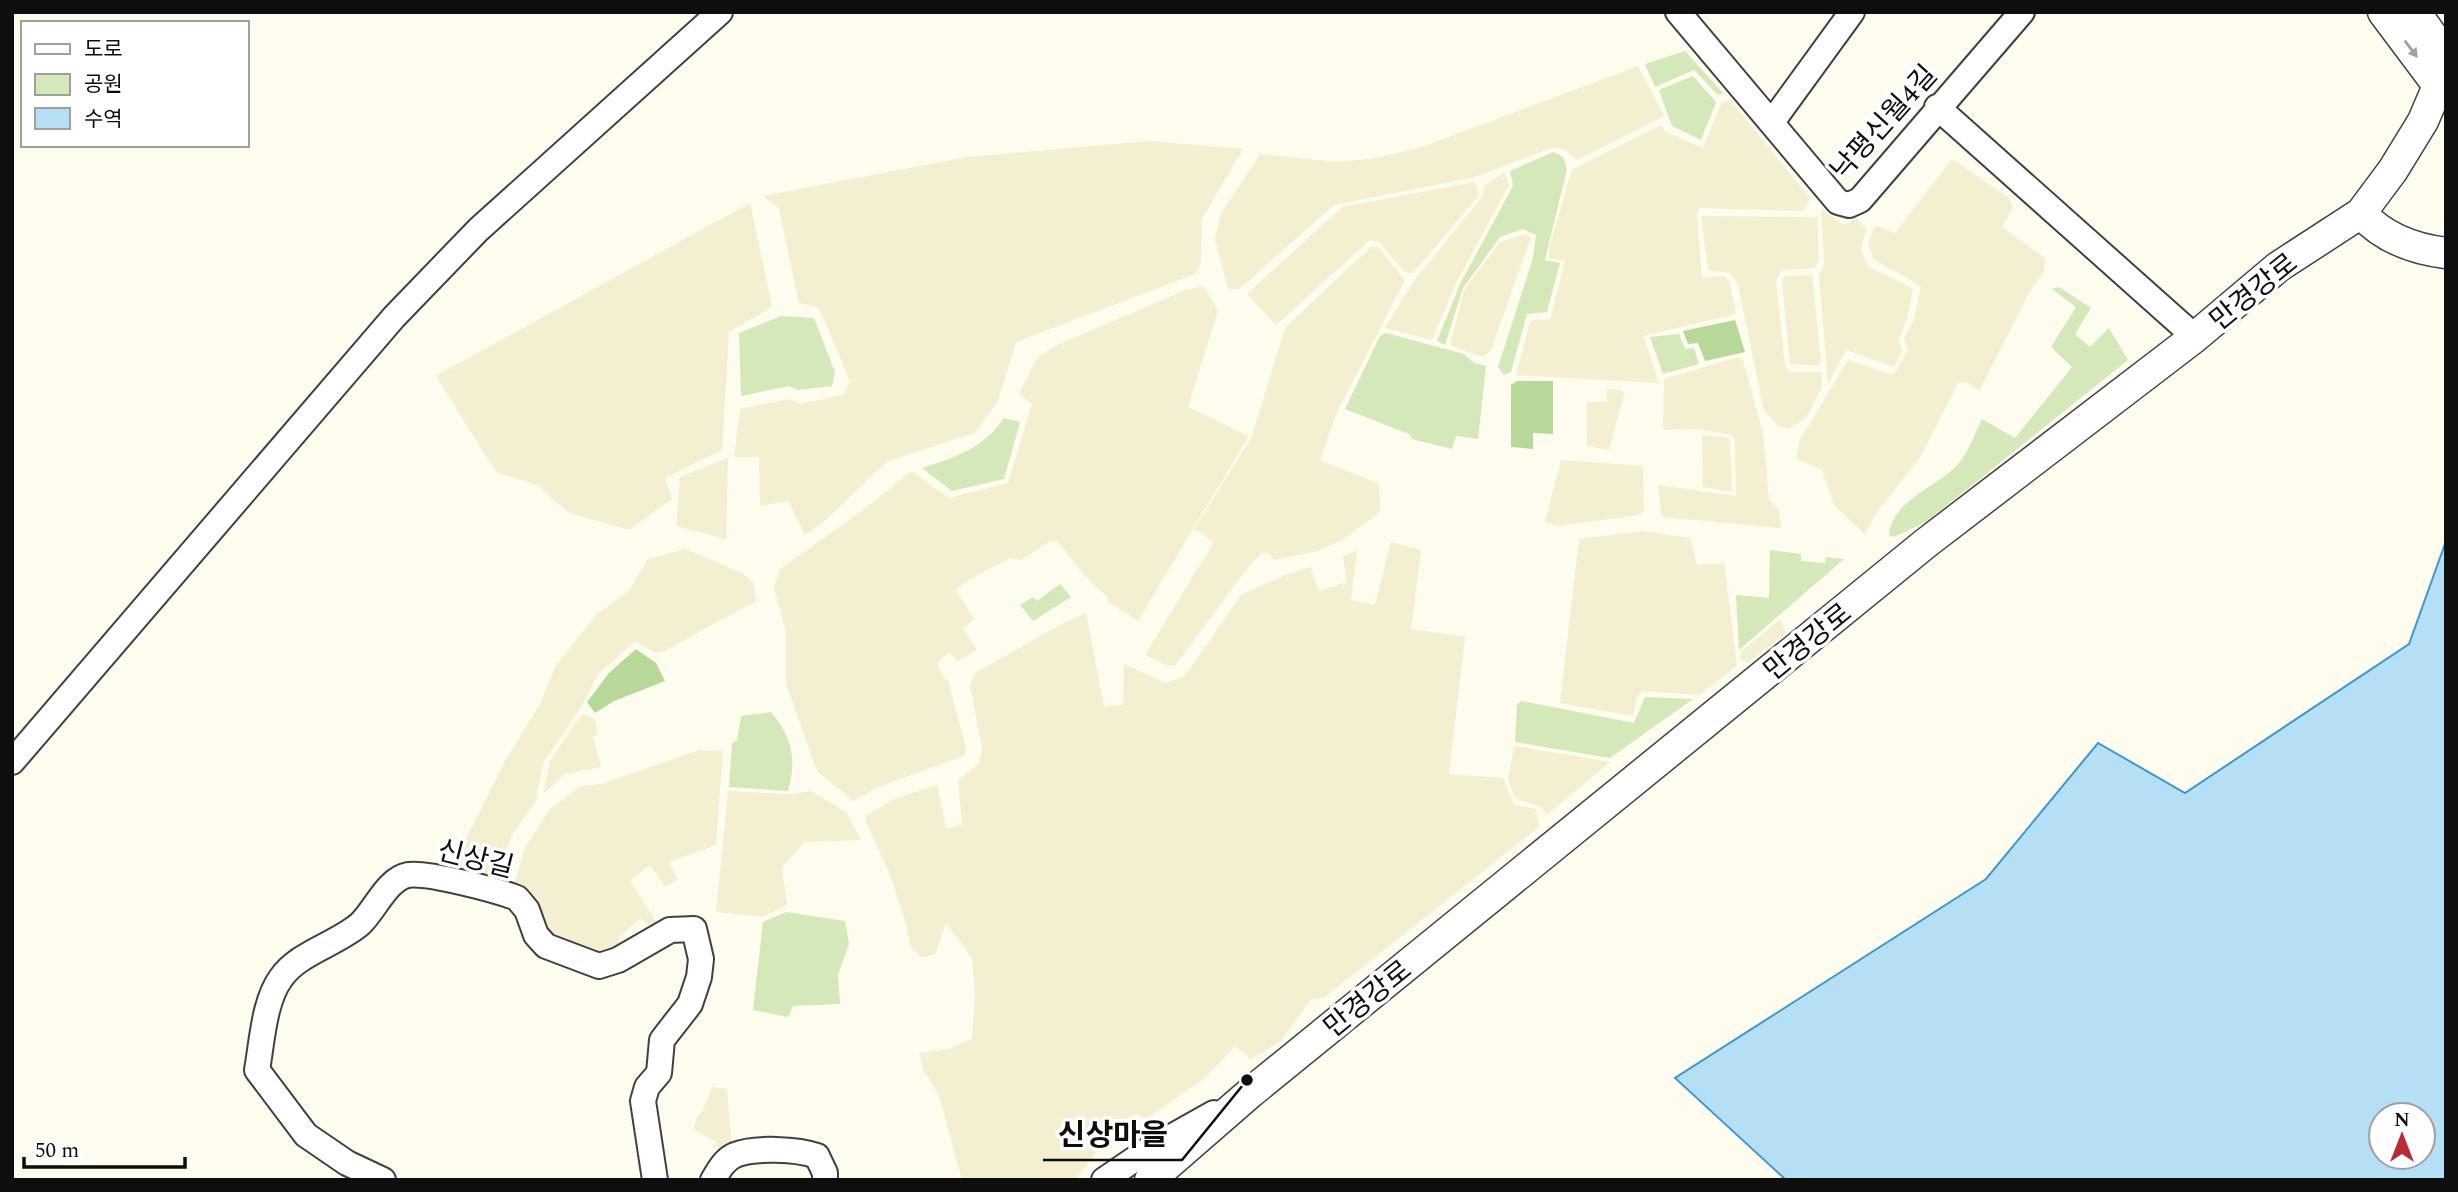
<svg xmlns="http://www.w3.org/2000/svg" width="2458" height="1192" viewBox="0 0 2458 1192" font-family="Spectral,'Noto Sans KR',serif">
<style>
.farmland{fill:#f4efd0}
.green{fill:#d4e8ba}
.forest{fill:#b8d899}
.water{fill:#b5dff4;stroke:#3f98c9;stroke-width:2;fill-rule:evenodd}
.lines{fill:none;stroke-linecap:round;stroke-linejoin:round}
.minor-casing{stroke:#414141;stroke-width:28}
.tertiary-casing{stroke:#414141;stroke-width:33}
.minor{stroke:#fff;stroke-width:24}
.tertiary{stroke:#fff;stroke-width:30}
.oneway{fill:#9f9f9f}
.labels{text-anchor:middle;stroke-width:7;stroke-linejoin:round;paint-order:stroke}
.street-label{font-size:28px;fill:#0e0e0e;stroke:#fff}
.leader{fill:none;stroke:#0e0e0e;stroke-width:2.5}
.callout-dot{fill:#0e0e0e;stroke:#fff;stroke-width:2.5}
.callout-label{font-size:30px;text-anchor:middle;font-weight:bold;fill:#0e0e0e;stroke:#fff;stroke-width:7;stroke-linejoin:round;paint-order:stroke}
</style>
<rect width="100%" height="100%" fill="#fefbef"/>
<path class="farmland" d="M 1638,66 L 1664,116 L 1577,160 L 1564,149 L 1551,148 L 1475,177 L 1334,205 L 1239,289 L 1228,289 L 1215,239 L 1221,214 L 1260,154 L 1337,162 L 1377,158 L 1425,146 Z
M 1730,100 L 1810,198 L 1804,211 L 1699,208 L 1697,215 L 1702,278 L 1723,276 L 1729,280 L 1736,314 L 1643,336 L 1659,383 L 1516,375 L 1530,321 L 1550,319 L 1565,261 L 1549,258 L 1549,248 L 1572,170 L 1661,125 L 1666,132 L 1703,148 L 1721,104 Z
M 1149,141 L 1243,149 L 1202,219 L 1201,263 L 1195,274 L 1016,342 L 998,401 L 975,433 L 888,461 L 820,525 L 805,535 L 788,501 L 760,506 L 759,457 L 734,457 L 740,409 L 788,399 L 802,404 L 844,394 L 850,381 L 819,308 L 799,303 L 779,208 L 763,196 L 967,157 Z
M 1952,159 L 2009,198 L 2013,208 L 2002,227 L 2045,258 L 2044,272 L 2031,289 L 1979,391 L 1967,382 L 1958,383 L 1921,456 L 1875,515 L 1865,535 L 1834,505 L 1822,470 L 1796,458 L 1799,442 L 1848,360 L 1893,375 L 1908,351 L 1904,339 L 1914,319 L 1921,286 L 1873,259 L 1868,243 L 1874,228 L 1878,226 L 1895,233 Z
M 1505,172 L 1509,185 L 1456,283 L 1432,340 L 1385,328 L 1413,282 L 1483,196 L 1484,186 Z
M 1475,182 L 1479,195 L 1413,273 L 1406,273 L 1379,242 L 1370,240 L 1276,325 L 1247,294 L 1342,207 Z
M 750,203 L 772,307 L 729,332 L 722,450 L 665,478 L 672,499 L 629,530 L 569,513 L 537,485 L 496,472 L 436,376 Z
M 1821,209 L 1843,224 L 1850,223 L 1855,216 L 1866,229 L 1861,250 L 1868,266 L 1913,289 L 1907,319 L 1898,341 L 1902,350 L 1894,367 L 1846,350 L 1828,384 L 1819,276 L 1824,265 Z
M 1701,216 L 1817,217 L 1819,261 L 1815,268 L 1782,270 L 1776,280 L 1785,367 L 1790,372 L 1821,372 L 1822,387 L 1806,418 L 1788,429 L 1777,425 L 1764,411 L 1738,284 L 1730,273 L 1708,270 Z
M 1526,234 L 1531,237 L 1491,350 L 1482,357 L 1450,345 L 1464,290 L 1500,242 Z
M 1371,247 L 1378,247 L 1405,280 L 1337,412 L 1320,460 L 1379,484 L 1380,512 L 1344,539 L 1318,551 L 1274,560 L 1268,553 L 1262,553 L 1245,571 L 1175,666 L 1166,665 L 1145,655 L 1214,542 L 1194,529 L 1251,439 L 1285,328 Z
M 1812,275 L 1821,361 L 1819,366 L 1790,364 L 1782,280 L 1785,276 Z
M 1204,286 L 1218,311 L 1188,407 L 1248,436 L 1247,439 L 1138,621 L 1108,602 L 1108,597 L 1085,576 L 1057,541 L 1050,541 L 1021,560 L 1010,558 L 974,577 L 955,589 L 974,619 L 963,629 L 977,650 L 958,661 L 949,652 L 937,663 L 944,679 L 948,680 L 966,748 L 964,756 L 878,787 L 853,801 L 817,771 L 786,684 L 786,632 L 774,588 L 779,570 L 871,504 L 911,471 L 949,498 L 1008,483 L 1032,404 L 1019,394 L 1037,358 L 1053,347 L 1186,290 Z
M 1738,357 L 1743,361 L 1763,433 L 1769,499 L 1779,510 L 1781,528 L 1662,517 L 1658,485 L 1736,496 L 1735,439 L 1731,435 L 1699,429 L 1663,430 L 1664,379 Z
M 1607,389 L 1622,390 L 1624,395 L 1609,450 L 1587,446 L 1587,402 L 1607,402 Z
M 1702,435 L 1730,438 L 1732,492 L 1703,487 Z
M 728,458 L 726,539 L 676,526 L 680,477 Z
M 1561,460 L 1643,466 L 1644,510 L 1639,515 L 1558,526 L 1545,522 Z
M 1642,531 L 1690,538 L 1697,565 L 1724,563 L 1737,666 L 1699,695 L 1643,691 L 1637,697 L 1633,716 L 1560,703 L 1579,539 Z
M 1391,542 L 1421,550 L 1411,629 L 1465,637 L 1449,774 L 1503,778 L 1514,805 L 1536,809 L 1539,827 L 1325,997 L 1310,1000 L 1281,1041 L 1251,1059 L 1235,1046 L 1204,1079 L 1146,1119 L 1137,1114 L 1113,1130 L 1075,1180 L 962,1180 L 939,1096 L 924,1071 L 919,1053 L 949,1049 L 972,1039 L 975,994 L 972,958 L 946,923 L 935,955 L 921,957 L 910,947 L 906,923 L 889,872 L 866,822 L 866,816 L 894,799 L 937,785 L 946,828 L 962,825 L 958,780 L 979,764 L 982,749 L 970,685 L 975,673 L 1063,623 L 1086,613 L 1104,707 L 1123,705 L 1124,664 L 1165,683 L 1185,676 L 1241,595 L 1283,576 L 1311,567 L 1318,591 L 1347,582 L 1343,557 L 1357,550 L 1351,600 L 1375,605 Z
M 686,549 L 742,573 L 754,584 L 756,601 L 662,652 L 655,653 L 635,641 L 598,674 L 582,706 L 543,763 L 536,801 L 512,835 L 494,884 L 450,870 L 505,761 L 540,704 L 555,667 L 597,614 L 628,592 L 648,559 Z
M 1780,620 L 1786,633 L 1747,663 L 1741,660 L 1740,652 Z
M 582,714 L 595,719 L 598,734 L 593,737 L 601,767 L 565,774 L 543,794 L 550,761 Z
M 1514,746 L 1610,762 L 1547,815 L 1541,807 L 1515,798 L 1508,779 Z
M 699,750 L 723,751 L 716,845 L 669,862 L 678,880 L 665,886 L 650,865 L 630,881 L 657,923 L 653,929 L 641,918 L 619,937 L 621,948 L 600,957 L 555,937 L 514,884 L 525,848 L 550,809 L 581,786 L 602,784 Z
M 728,791 L 790,794 L 811,791 L 846,812 L 861,840 L 805,842 L 782,867 L 787,905 L 763,917 L 716,912 Z
M 712,1087 L 727,1089 L 732,1149 L 719,1154 L 716,1142 L 694,1129 L 696,1118 L 703,1111 Z"/>
<path class="green" d="M 1685,51 L 1723,93 L 1718,95 L 1694,70 L 1655,87 L 1645,64 Z
M 1693,76 L 1716,102 L 1701,140 L 1672,126 L 1659,90 Z
M 1553,152 L 1563,157 L 1567,169 L 1545,260 L 1560,263 L 1547,312 L 1527,314 L 1511,372 L 1504,375 L 1498,367 L 1533,258 L 1536,235 L 1523,229 L 1500,237 L 1463,288 L 1445,345 L 1437,341 L 1460,284 L 1513,186 L 1510,171 Z
M 2059,287 L 2091,308 L 2075,334 L 2090,347 L 2109,328 L 2128,360 L 1926,522 L 1894,537 L 1889,535 C 1893,498 1938,488 1959,463 C 1969,451 1975,433 1982,419 L 2015,438 L 2072,367 L 2051,347 L 2076,307 L 2052,289 Z
M 781,316 L 814,318 L 835,372 L 832,386 L 799,390 L 789,386 L 741,396 L 739,333 Z
M 1386,333 L 1464,354 L 1474,363 L 1486,366 L 1478,439 L 1456,436 L 1452,449 L 1412,439 L 1409,434 L 1345,409 L 1380,336 Z
M 1679,334 L 1685,349 L 1694,348 L 1699,364 L 1663,374 L 1650,337 Z
M 1004,418 L 1020,422 L 1004,479 L 952,491 L 922,468 C 956,457 983,449 1004,418 Z
M 1770,550 L 1801,554 L 1801,561 L 1825,563 L 1826,557 L 1844,559 L 1739,650 L 1736,595 L 1769,598 Z
M 1060,584 L 1071,597 L 1033,621 L 1020,605 L 1033,597 L 1037,601 Z
M 1645,697 L 1693,699 L 1610,758 L 1515,742 L 1517,705 L 1521,701 L 1634,723 Z
M 771,712 C 792,737 797,760 788,791 L 729,787 L 732,744 L 737,740 L 741,716 Z
M 786,912 L 845,921 L 849,944 L 838,975 L 840,1004 L 793,1006 L 788,1017 L 753,1010 L 763,922 Z"/>
<path class="forest" d="M 1735,320 L 1745,352 L 1705,361 L 1698,343 L 1688,344 L 1683,331 Z
M 1517,381 L 1553,381 L 1553,434 L 1533,433 L 1533,449 L 1511,447 L 1511,385 Z
M 636,649 L 656,663 L 665,681 L 614,701 L 595,713 L 587,702 L 609,673 Z"/>
<path class="water" d="M 2446,541 L 2446,1180 L 1786,1180 L 1675,1078 L 1986,879 L 2098,743 L 2185,793 L 2409,644 ZM 2381,1115 L 2423,1115 L 2423,1157 L 2381,1157 Z"/>
<g class="lines">
<g class="minor-casing">
<path id="minor" d="M 1678,12 L 1838,202 L 1849,205 L 1860,200 L 2022,12
M 1937,107 L 2195,337
M 1772,122 L 1852,12
M 12,762 L 394,317 L 478,230 L 720,12
M 383,1180 L 347,1163 L 306,1135 L 257,1070 C 262,1042 264,1001 281,978 C 298,953 337,944 360,924 C 375,910 387,879 408,875 C 428,872 496,890 517,898 L 527,910 L 536,935 L 546,946 L 599,966 L 618,960 L 670,930 L 694,929 L 701,959 L 699,977 L 690,1004 L 662,1040 L 659,1073 L 647,1087 L 643,1101 L 655,1180
M 713,1180 C 719,1170 724,1160 735,1155 C 754,1147 798,1149 817,1156 L 825,1173 L 825,1180
M 1104,1180 L 1148,1150 L 1214,1113"/>
</g>
<g class="tertiary-casing">
<path id="tertiary" d="M 2383,12 L 2446,96
M 2415,12 L 2446,55
M 2361,213 C 2383,238 2413,249 2446,253
M 1150,1180 L 1250,1093 L 1926,543 L 2195,337 L 2278,267 L 2361,213 L 2393,170 L 2423,121 L 2438,86"/>
</g>
<use href="#minor" class="minor"/>
<use href="#tertiary" class="tertiary"/>
</g>
<defs><path id="oneway-solid" d="M-6-.8H1V-3.2L6.5 0L1 3.2V.8H-6Z" transform="scale(1.75)"/></defs>
<use class="oneway" href="#oneway-solid" transform="translate(2411 49) rotate(53)"/>
<g class="labels">
<g class="street-label">
<text transform="translate(1883 122) rotate(-48)" y="10">낙평신월4길</text>
<text transform="translate(2253 291) rotate(-39)" y="10">만경강로</text>
<text transform="translate(1807 641) rotate(-39)" y="10">만경강로</text>
<text transform="translate(476 858) rotate(14)" y="10">신상길</text>
<text transform="translate(1367 998) rotate(-39)" y="10">만경강로</text>
</g>
</g>
<path class="leader" d="M1247 1080L1182 1160H1043"/>
<circle class="callout-dot" cx="1247" cy="1080" r="7"/>
<g class="callout-label">
<text x="1113" y="1145">신상마을</text>
</g>
<rect width="2458" height="1192" fill="none" stroke="#0e0e0e" stroke-width="28"/>
<rect x="21" y="21" width="228" height="126" fill="#ffffff" stroke="#9f9f9f" stroke-width="2"/>
<rect x="35" y="44" width="35" height="10" fill="#ffffff" stroke="#9f9f9f" stroke-width="2"/>
<text x="84" y="56" font-size="21" fill="#0e0e0e">도로</text>
<rect x="35" y="74" width="35" height="21" fill="#d4e8ba" stroke="#9f9f9f" stroke-width="2"/>
<text x="84" y="91" font-size="21" fill="#0e0e0e">공원</text>
<rect x="35" y="108" width="35" height="21" fill="#b5dff4" stroke="#9f9f9f" stroke-width="2"/>
<text x="84" y="126" font-size="21" fill="#0e0e0e">수역</text>
<g transform="translate(2402 1136)"><circle r="33" fill="#ffffff" stroke="#9f9f9f" stroke-width="2"/>
<path d="M0-5L12 26L0 18L-12 26Z" fill="#b92a37"/>
<text y="-10" font-size="19" font-weight="bold" text-anchor="middle" fill="#0e0e0e">N</text>
</g>
<path d="M24 1157v10h161v-10" fill="none" stroke="#0e0e0e" stroke-width="3.5"/>
<text x="35" y="1157" font-size="21" fill="#0e0e0e" stroke="#ffffff" stroke-width="5" paint-order="stroke">50 m</text>
</svg>
